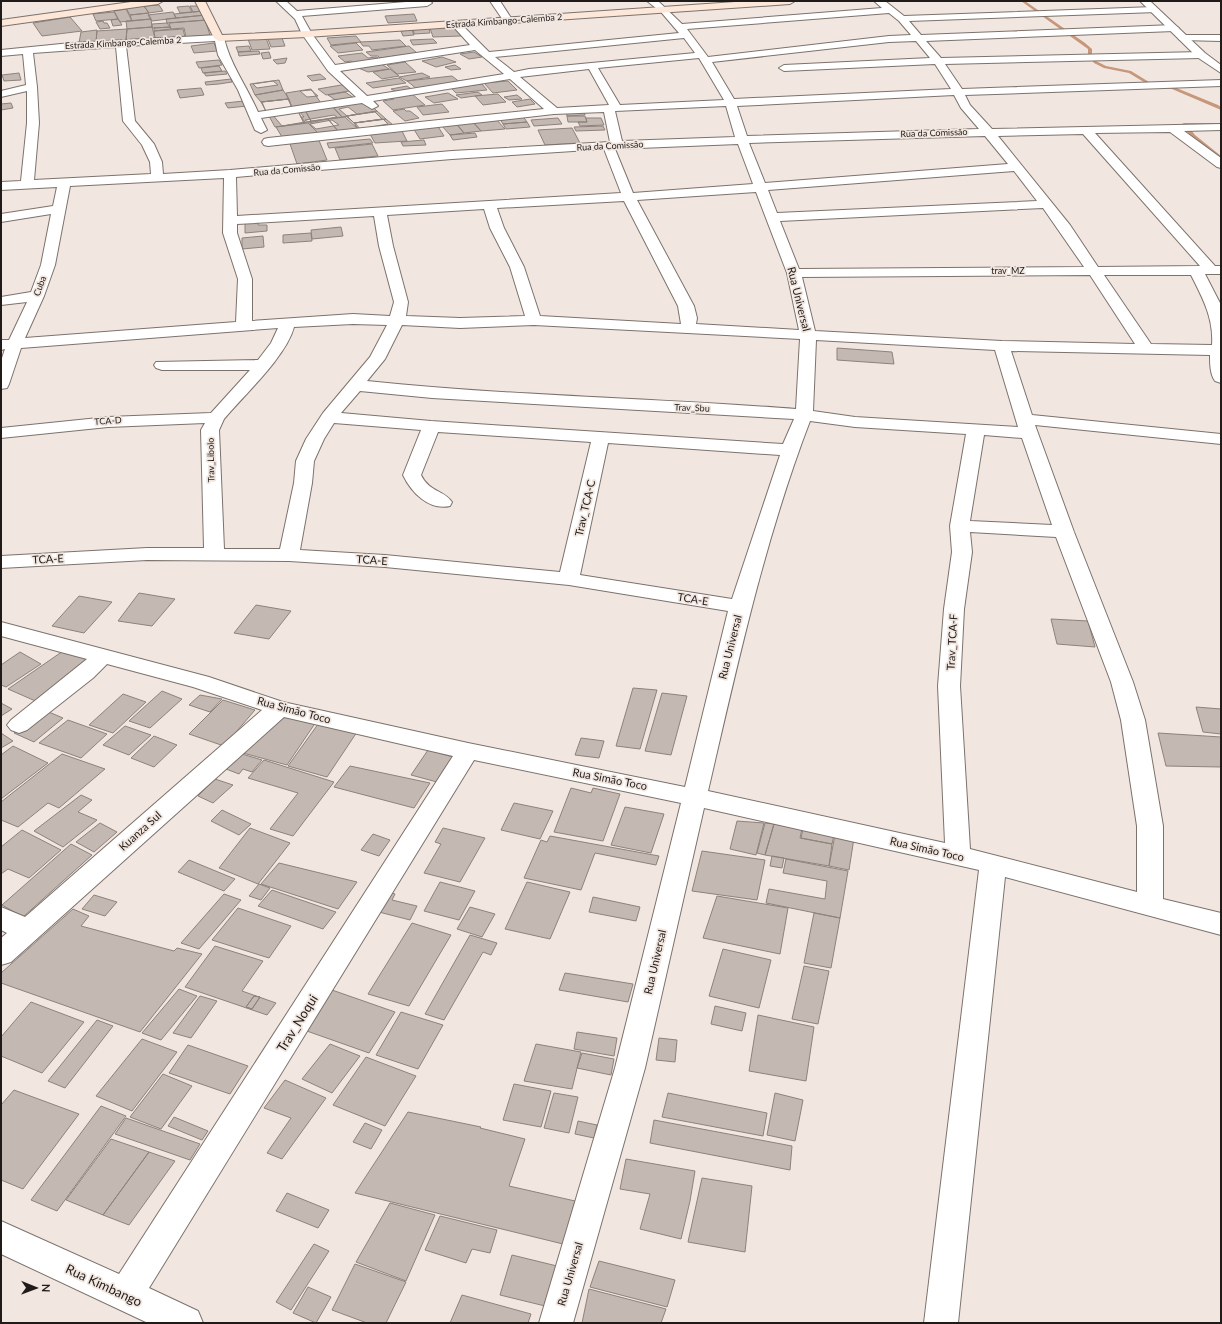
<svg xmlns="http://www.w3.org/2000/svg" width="1222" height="1324" viewBox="0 0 1222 1324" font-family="Lato,sans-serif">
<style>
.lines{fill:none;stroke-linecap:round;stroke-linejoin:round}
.stream{fill:#c6977a;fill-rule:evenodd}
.building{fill:#c4b9b2;stroke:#8d827c;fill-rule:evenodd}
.minor-casing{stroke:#7c726c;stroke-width:2}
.tertiary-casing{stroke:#7c726c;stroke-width:2}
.secondary-casing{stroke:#7c726c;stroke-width:2}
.minor{fill:#fff;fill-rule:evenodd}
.tertiary{fill:#fff;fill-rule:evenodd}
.secondary{fill:#fde7d9;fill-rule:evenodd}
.labels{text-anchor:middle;stroke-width:3.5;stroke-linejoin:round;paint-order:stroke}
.far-street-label{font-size:9px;fill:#201b19;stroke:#f2e7e0}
.street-label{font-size:11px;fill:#201b19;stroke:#f2e7e0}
.near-street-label{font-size:13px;fill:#201b19;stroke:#f2e7e0}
</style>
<rect width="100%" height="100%" fill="#f2e7e0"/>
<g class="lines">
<path class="stream" d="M 1021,1 L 1025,1 L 1085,43 L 1092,49 L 1092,54 L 1096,61 L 1106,66 L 1131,71 L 1149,82 L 1174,87 L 1218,105 L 1221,107 L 1221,110 L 1172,89 L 1147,84 L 1129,73 L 1104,68 L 1094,63 L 1088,54 L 1088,49 Z
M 1184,123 L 1221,123 L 1221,125 L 1187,125 L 1195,135 L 1221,156 L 1221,159 L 1191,137 L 1182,124 Z"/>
</g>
<path class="building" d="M 159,5 L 163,11 L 149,13 L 144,6 Z
M 144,6 L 149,13 L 130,15 L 126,8 Z
M 189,6 L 192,12 L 180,13 L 177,7 Z
M 190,6 L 199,6 L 202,11 L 193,12 Z
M 126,9 L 132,21 L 120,22 L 114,11 Z
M 203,11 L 205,15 L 176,18 L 174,14 Z
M 114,12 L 118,19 L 96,21 L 93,14 Z
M 173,12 L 176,18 L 152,21 L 148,15 Z
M 148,13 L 151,19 L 132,21 L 130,15 Z
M 414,14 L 417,21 L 388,23 L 385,16 Z
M 206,15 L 208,20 L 167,23 L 166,19 Z
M 70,17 L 82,31 L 42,36 L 33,23 Z
M 118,19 L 122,25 L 113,26 L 111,20 Z
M 151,19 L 152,27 L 127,29 L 126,21 Z
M 205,20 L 210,35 L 186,37 L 184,28 L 171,29 L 169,23 Z
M 103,21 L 104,23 L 107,23 L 110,28 L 100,29 L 96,22 Z
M 167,23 L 170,27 L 154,28 L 152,27 L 152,24 Z
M 152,27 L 155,38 L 126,40 L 127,29 Z
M 170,27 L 171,29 L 154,31 L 154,28 Z
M 456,27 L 461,36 L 433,37 L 430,28 Z
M 413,28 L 429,28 L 430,33 L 414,34 Z
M 127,29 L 126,40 L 96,42 L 97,31 Z
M 183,29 L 185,37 L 155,38 L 154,31 Z
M 97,30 L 96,42 L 79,43 L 81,32 Z
M 412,30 L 414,35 L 403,36 L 401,31 Z
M 356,36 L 361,42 L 331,45 L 327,38 Z
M 266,38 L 270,49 L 252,50 L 248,39 Z
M 282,38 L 285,46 L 271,47 L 268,39 Z
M 433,39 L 437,43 L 413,45 L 410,40 Z
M 400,40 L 406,46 L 372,50 L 369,46 L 363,46 L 360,42 Z
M 214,43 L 217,51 L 194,53 L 191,46 Z
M 356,43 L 363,50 L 338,53 L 330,46 Z
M 249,46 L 251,51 L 238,52 L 236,47 Z
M 409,46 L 417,53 L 380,58 L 378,56 L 371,56 L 366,52 Z
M 259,51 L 260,54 L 239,56 L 238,52 Z
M 269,52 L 271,58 L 263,59 L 261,53 Z
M 474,52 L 482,57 L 469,59 L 460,54 Z
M 362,53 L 368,58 L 376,57 L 380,59 L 354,63 L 351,61 L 345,62 L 338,56 Z
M 442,57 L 456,62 L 436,67 L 422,61 Z
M 287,58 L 285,63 L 277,64 L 273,60 Z
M 219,60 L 222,65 L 199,68 L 196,62 Z
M 405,62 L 416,72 L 397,74 L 387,65 Z
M 380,63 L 389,69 L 368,72 L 356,67 Z
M 455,65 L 461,69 L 451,70 L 445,67 Z
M 219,66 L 222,71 L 203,73 L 201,68 Z
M 390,69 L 399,76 L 382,79 L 373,72 Z
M 225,71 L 227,74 L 206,76 L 204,73 Z
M 19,73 L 21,80 L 4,81 L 2,75 Z
M 422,73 L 430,77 L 407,81 L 399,77 Z
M 320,74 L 326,79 L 312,81 L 307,76 Z
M 452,76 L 461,83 L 417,89 L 407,81 Z
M 399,78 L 406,83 L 373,88 L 366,83 Z
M 231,79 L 232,82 L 219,84 L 206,85 L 205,82 Z
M 279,80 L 283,90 L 255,95 L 250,84 Z
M 273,81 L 278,85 L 257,88 L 253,84 Z
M 508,81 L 517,90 L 493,93 L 484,83 Z
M 347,84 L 355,90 L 326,95 L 318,89 Z
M 482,84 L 487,90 L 456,93 L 451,88 Z
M 407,86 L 413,90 L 397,92 L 391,89 Z
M 201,88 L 204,95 L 180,98 L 177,90 Z
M 311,89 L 321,103 L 292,108 L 286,93 Z
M 283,90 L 289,99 L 261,102 L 255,95 Z
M 311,90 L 318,96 L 307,97 L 300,91 Z
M 345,92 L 354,98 L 337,101 L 328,95 Z
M 478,92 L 482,95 L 461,98 L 456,95 Z
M 448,93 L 458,99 L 434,103 L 425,97 Z
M 412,94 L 425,105 L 393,110 L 383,101 L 394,99 L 391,97 Z
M 498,94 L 506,102 L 483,105 L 475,96 Z
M 517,95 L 522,99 L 509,100 L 504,97 Z
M 288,99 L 293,109 L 266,112 L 262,102 Z
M 289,99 L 292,108 L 267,113 L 261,102 Z
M 530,99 L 535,104 L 517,107 L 512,102 Z
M 244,101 L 247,106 L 228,108 L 225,103 Z
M 367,101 L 377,111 L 342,117 L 332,106 Z
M 11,103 L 13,108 L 1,110 L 1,104 Z
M 442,104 L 449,112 L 423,115 L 417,107 Z
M 332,106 L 342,117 L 311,121 L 305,110 Z
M 348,107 L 357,114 L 347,116 L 339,109 Z
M 404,109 L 406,111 L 410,111 L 419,118 L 405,121 L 393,111 Z
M 305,110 L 311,121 L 304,123 L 298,111 Z
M 298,111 L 304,123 L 275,127 L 269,116 Z
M 299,111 L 304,117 L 301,117 L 305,122 L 282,126 L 272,114 Z
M 377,111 L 386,119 L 354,123 L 347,116 Z
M 584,111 L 585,115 L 567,116 L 566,112 Z
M 375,112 L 382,119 L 354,123 L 346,116 Z
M 334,115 L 337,117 L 308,122 L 305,120 Z
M 522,115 L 527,122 L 503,124 L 499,117 Z
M 567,116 L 585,116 L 587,122 L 568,122 Z
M 345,117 L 358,129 L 338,131 L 328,119 Z
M 495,118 L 505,129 L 481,131 L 472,121 Z
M 558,118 L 562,124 L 534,126 L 531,120 Z
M 586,118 L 601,118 L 604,125 L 580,126 L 578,122 L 587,122 Z
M 328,119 L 338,131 L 319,134 L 308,123 Z
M 383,119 L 388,124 L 360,129 L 355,123 Z
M 386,119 L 393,125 L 358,129 L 354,123 Z
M 332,120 L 339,125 L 316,129 L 310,124 Z
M 472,121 L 481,131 L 464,133 L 456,123 Z
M 527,122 L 530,127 L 506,129 L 503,124 Z
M 308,123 L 319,134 L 282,137 L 276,127 Z
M 437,125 L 444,136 L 420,139 L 413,128 Z
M 457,125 L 464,133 L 450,135 L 442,126 Z
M 603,126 L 605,130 L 576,131 L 574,127 Z
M 572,128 L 580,143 L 545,145 L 538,130 Z
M 402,131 L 407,141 L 375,143 L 370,134 Z
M 475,133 L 477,137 L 453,140 L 450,135 Z
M 318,138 L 327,160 L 297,164 L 289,141 Z
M 370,139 L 373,143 L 329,148 L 327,143 Z
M 424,140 L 426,145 L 403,146 L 401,142 Z
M 372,144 L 378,156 L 340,160 L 335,148 Z
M 258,219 L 258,225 L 267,225 L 267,231 L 245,233 L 245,220 Z
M 341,227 L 343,236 L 312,239 L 311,230 Z
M 311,233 L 312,241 L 283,243 L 283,235 Z
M 263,236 L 264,247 L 242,249 L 242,238 Z
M 837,348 L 892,352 L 894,364 L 837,360 Z
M 139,593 L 175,599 L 152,626 L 118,621 Z
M 79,596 L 112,602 L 84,633 L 52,626 Z
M 256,605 L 291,611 L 269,639 L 234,633 Z
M 1051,619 L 1088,621 L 1095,647 L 1057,644 Z
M 66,649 L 97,661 L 40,703 L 8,689 Z
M 20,652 L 41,664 L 6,687 L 1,685 L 1,665 Z
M 633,688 L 657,690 L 640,749 L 616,746 Z
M 162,691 L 182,699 L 150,728 L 129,721 Z
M 662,693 L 687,696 L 671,755 L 645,751 Z
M 123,694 L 146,702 L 113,733 L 89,725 Z
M 200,695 L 222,699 L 210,712 L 189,705 Z
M 223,700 L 255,710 L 224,746 L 189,734 Z
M 1,703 L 12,709 L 1,716 Z
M 1196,707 L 1221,709 L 1221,734 L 1203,732 Z
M 44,710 L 63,718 L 34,742 L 14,733 Z
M 283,712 L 318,719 L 287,765 L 243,753 Z
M 68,720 L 107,734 L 81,758 L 39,743 Z
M 321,720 L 359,729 L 327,777 L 288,766 Z
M 125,726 L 151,735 L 129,755 L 103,745 Z
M 1,733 L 13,741 L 1,748 Z
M 1158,733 L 1221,737 L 1221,767 L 1166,766 Z
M 154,736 L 177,745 L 154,767 L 131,758 Z
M 581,738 L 604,741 L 599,758 L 575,755 Z
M 13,746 L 48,763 L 1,799 L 1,755 Z
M 428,750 L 453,757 L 437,782 L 411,775 Z
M 62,754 L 105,769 L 59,808 L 48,803 L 18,827 L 1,820 L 1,802 Z
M 242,754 L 262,760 L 252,772 L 243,769 L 239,774 L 226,769 Z
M 264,760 L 334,782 L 293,836 L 270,829 L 298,793 L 248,778 Z
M 350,766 L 430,783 L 414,808 L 334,787 Z
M 215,779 L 233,785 L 213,803 L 198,796 Z
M 571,788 L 591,793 L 593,788 L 620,794 L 603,841 L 554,832 Z
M 81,795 L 92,800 L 78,812 L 97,820 L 63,847 L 34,831 Z
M 514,803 L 553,811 L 540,839 L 501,830 Z
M 625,807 L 664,814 L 651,853 L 611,845 Z
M 222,810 L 251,824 L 239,835 L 211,821 Z
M 737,821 L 764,823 L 756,855 L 730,849 Z
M 100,823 L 117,832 L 94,852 L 76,842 Z
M 765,823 L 774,824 L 765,855 L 757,853 Z
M 774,824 L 802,829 L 800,838 L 832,844 L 829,866 L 765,855 Z
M 250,828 L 290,843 L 258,884 L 219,868 Z
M 443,828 L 485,838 L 460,882 L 424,873 L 441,844 L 435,842 Z
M 803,829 L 834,835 L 832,844 L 801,838 Z
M 22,830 L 61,850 L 29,878 L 8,869 L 1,874 L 1,847 Z
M 373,834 L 390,840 L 379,856 L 361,850 Z
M 835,835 L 854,838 L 849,870 L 829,866 Z
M 550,836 L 659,856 L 656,865 L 595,853 L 581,890 L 524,878 L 541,840 L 547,842 Z
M 71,844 L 92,855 L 23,917 L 2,905 Z
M 702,851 L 765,860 L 757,900 L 692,891 Z
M 772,856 L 784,858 L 782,868 L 770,866 Z
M 786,859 L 848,871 L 840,918 L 766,903 L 769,889 L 825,899 L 827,881 L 783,873 Z
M 189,860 L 235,879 L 224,891 L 178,872 Z
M 279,863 L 357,882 L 338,909 L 261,884 Z
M 440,882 L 475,891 L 459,920 L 424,911 Z
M 527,882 L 570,892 L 550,939 L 505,929 Z
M 259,884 L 270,888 L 261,900 L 249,896 Z
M 272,890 L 336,912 L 323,929 L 258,906 Z
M 386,891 L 395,894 L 392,900 L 417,906 L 410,920 L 375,911 Z
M 224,894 L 241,900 L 199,949 L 181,943 Z
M 94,895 L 117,902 L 105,916 L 82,909 Z
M 717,896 L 788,908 L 780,954 L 703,938 Z
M 593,897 L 640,907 L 636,921 L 589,912 Z
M 470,907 L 495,914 L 482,937 L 457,929 Z
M 238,908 L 291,926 L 269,958 L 212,940 Z
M 73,909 L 89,916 L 81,926 L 174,951 L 177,948 L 202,954 L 140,1032 L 1,983 L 1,973 Z
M 814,913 L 840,918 L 831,968 L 804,963 Z
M 412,923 L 451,935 L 409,1006 L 368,994 Z
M 470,935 L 497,943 L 491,955 L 483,952 L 444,1020 L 425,1014 Z
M 215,946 L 263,961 L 242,991 L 276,1003 L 267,1015 L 185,987 ZM 254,996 L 260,997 L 252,1009 L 246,1007 Z
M 723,949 L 771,960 L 759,1008 L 709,996 Z
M 804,966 L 829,971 L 818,1024 L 792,1019 Z
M 565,973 L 633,984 L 628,1002 L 559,990 Z
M 179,989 L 197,996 L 161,1040 L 142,1033 Z
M 332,990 L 395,1012 L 369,1053 L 304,1030 Z
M 200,996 L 217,1001 L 191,1038 L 173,1033 Z
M 254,996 L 260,997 L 252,1009 L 246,1007 Z
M 31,1002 L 84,1022 L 42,1073 L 1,1056 L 1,1037 Z
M 715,1006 L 746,1013 L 742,1031 L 711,1024 Z
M 401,1012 L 443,1025 L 418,1069 L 376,1055 Z
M 758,1015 L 814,1027 L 806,1081 L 749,1071 Z
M 97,1020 L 113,1026 L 65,1088 L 48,1081 Z
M 577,1032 L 617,1038 L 614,1056 L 574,1049 Z
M 659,1038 L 677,1040 L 675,1062 L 656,1060 Z
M 142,1039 L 177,1052 L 132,1111 L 96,1096 Z
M 330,1044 L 360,1056 L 332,1093 L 302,1079 Z
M 536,1044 L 581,1052 L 572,1089 L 524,1081 Z
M 188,1045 L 248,1066 L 230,1094 L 169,1073 Z
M 582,1053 L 614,1059 L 611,1075 L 577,1068 Z
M 366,1057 L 416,1076 L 385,1126 L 333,1105 Z
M 163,1074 L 192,1086 L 161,1129 L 130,1117 Z
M 285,1080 L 326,1098 L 282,1159 L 267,1153 L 291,1118 L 264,1108 Z
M 514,1084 L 551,1091 L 541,1127 L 503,1120 Z
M 14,1090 L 79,1114 L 23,1189 L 1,1180 L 1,1105 Z
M 554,1093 L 578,1097 L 569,1133 L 544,1128 Z
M 668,1093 L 767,1113 L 763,1136 L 662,1117 Z
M 775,1093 L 803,1100 L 795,1141 L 767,1135 Z
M 101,1106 L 126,1116 L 57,1211 L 31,1200 Z
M 408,1112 L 481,1127 L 480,1128 L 525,1139 L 509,1186 L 575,1201 L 563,1244 L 355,1193 Z
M 174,1117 L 208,1131 L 202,1140 L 168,1126 Z
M 126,1118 L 200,1144 L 190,1160 L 115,1134 Z
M 654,1120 L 792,1146 L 790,1170 L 650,1143 Z
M 578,1121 L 597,1125 L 594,1138 L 575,1134 Z
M 365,1123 L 382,1130 L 371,1149 L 353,1142 Z
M 111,1139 L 149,1152 L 103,1215 L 66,1200 Z
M 149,1152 L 175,1161 L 129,1225 L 103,1215 Z
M 626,1159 L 695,1171 L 690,1201 L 681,1239 L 640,1229 L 650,1194 L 620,1189 Z
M 702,1178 L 752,1186 L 745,1252 L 688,1242 Z
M 287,1193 L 329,1210 L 318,1228 L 276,1211 Z
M 390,1203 L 435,1215 L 406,1281 L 356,1262 Z
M 440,1216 L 497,1230 L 490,1253 L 472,1249 L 466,1263 L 425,1250 Z
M 314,1244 L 329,1251 L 291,1310 L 276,1302 Z
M 512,1255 L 557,1266 L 545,1306 L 500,1295 Z
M 599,1261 L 675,1280 L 667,1307 L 590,1287 Z
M 355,1264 L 406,1282 L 386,1323 L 367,1323 L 332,1310 Z
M 308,1287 L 331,1297 L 316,1323 L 293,1313 Z
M 589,1289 L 666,1309 L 661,1323 L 582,1323 Z
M 462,1295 L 531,1314 L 528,1323 L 450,1323 Z"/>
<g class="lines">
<g class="minor-casing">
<path id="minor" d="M 276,1 L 286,1 L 297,11 L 418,1 L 430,1 L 432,3 L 427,6 L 302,16 L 312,34 L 335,65 L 470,45 L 451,24 L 456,21 L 459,22 L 489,52 L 679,33 L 661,12 L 647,1 L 658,1 L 682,24 L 882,8 L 874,1 L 885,1 L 904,16 L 1154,7 L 1159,10 L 1157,12 L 909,21 L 921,35 L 1174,25 L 1179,28 L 1174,31 L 926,41 L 941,58 L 1201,52 L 1206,55 L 1201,58 L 945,64 L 962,89 L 1221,80 L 1221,86 L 965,95 L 970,105 L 992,129 L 1221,124 L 1221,130 L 1184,131 L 1221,158 L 1221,168 L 1217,167 L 1170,132 L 1095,133 L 1215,266 L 1221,266 L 1221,274 L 1205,274 L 1221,305 L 1221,383 L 1215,381 C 1210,374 1210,364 1210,355 L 1011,351 L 1032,415 L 1221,434 L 1221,444 L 1035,425 L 1074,532 L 1133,682 L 1145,720 L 1163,826 L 1163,899 L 1221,913 L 1221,935 L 1005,877 L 958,1323 L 924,1323 L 979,870 L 704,808 L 645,1068 L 573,1323 L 539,1323 L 615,1068 L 681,803 L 474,760 L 149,1288 L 198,1311 L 203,1323 L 148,1323 L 1,1254 L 1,1221 L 119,1274 L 453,756 L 284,717 L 11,962 L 1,965 L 1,938 L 7,933 L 1,930 L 1,907 L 25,917 L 262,710 L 193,687 L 107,664 L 93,678 L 27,730 L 19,733 L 11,730 L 7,725 L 11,720 L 87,659 L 1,636 L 1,622 L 209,677 L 283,702 L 468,743 L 685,787 L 728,611 L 569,585 L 385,567 L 289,561 L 147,560 L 1,568 L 1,556 L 147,548 L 204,548 L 201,430 L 205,423 L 108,427 L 1,438 L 1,428 L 108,417 L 211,413 L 250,370 L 162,370 L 156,368 L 154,365 L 156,362 L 258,360 L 271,343 L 278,328 L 21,348 L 9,384 L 7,388 L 1,389 L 1,361 L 5,349 L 1,350 L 1,340 L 9,340 L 27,302 L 1,305 L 1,297 L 31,292 L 41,265 L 51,214 L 1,222 L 1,214 L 53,206 L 57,187 L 1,190 L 1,182 L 21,181 L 27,123 L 27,91 L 1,97 L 1,91 L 26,85 L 23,54 L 1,56 L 1,50 L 71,43 L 219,35 L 224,38 C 230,64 247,87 258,112 L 356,97 L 328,71 L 302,34 L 295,19 ZM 889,13 L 899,21 L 911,35 L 889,36 L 708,57 L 687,29 ZM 684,38 L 695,53 L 529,69 L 514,72 L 495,57 ZM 215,41 L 218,55 L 238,90 L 255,130 L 261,133 L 267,130 L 261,118 L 362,103 L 372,109 L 378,106 L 373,101 L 510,79 L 544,109 L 268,138 L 264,139 L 262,142 L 264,145 L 268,146 L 554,114 L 604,112 L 610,142 L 452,151 L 230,170 L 163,174 L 162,162 L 154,144 L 135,121 L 126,46 ZM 916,41 L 930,58 L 784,65 L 779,68 L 784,71 L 935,64 L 951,89 L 734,99 L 712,62 L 889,42 ZM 116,47 L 123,121 L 142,145 L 150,162 L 151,174 L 34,180 L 39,123 L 37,87 L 33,53 ZM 475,50 L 504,74 L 367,96 L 340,71 ZM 699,58 L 724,100 L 620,105 L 598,68 ZM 589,69 L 609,105 L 557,108 L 520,77 ZM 954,95 L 961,108 L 979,129 L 747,136 L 737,106 ZM 726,106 L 735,137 L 622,141 L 615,111 ZM 1083,134 L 1200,266 L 1098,267 L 1070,225 L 998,136 ZM 985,136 L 1008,164 L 765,183 L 749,143 ZM 738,144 L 753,184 L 633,193 L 615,149 ZM 604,149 L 621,193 L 237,216 L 236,177 L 452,159 ZM 1014,171 L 1037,201 L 777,213 L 768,190 ZM 224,178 L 223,233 L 238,279 L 236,322 L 25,338 L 44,296 L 55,265 L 70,186 ZM 756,192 L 787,273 L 799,330 L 696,324 L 697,318 L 694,306 L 637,200 ZM 624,201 L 678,306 L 681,324 L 540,316 L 524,267 L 504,228 L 497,208 ZM 1043,208 L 1084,267 L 799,269 L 780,221 ZM 484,209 L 490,228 L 510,267 L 525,316 L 460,318 L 406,316 L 408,302 L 393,246 L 387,215 ZM 374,216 L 379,246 L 394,302 L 390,316 L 353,314 L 252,321 L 252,279 L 237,233 L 237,224 ZM 1090,275 L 1135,344 L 1002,341 L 815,331 L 802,277 ZM 1104,275 L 1191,275 C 1202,297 1214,318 1212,345 L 1151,344 ZM 353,324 L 387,325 L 370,357 L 323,413 L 306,439 L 296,461 L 294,483 L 280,549 L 224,549 L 219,430 L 224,419 C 244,395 286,357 294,327 ZM 402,325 L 460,328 L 534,325 L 800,339 L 796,409 C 653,398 510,396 367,381 L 385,359 ZM 816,340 L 995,350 L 1018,427 L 855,417 L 813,411 ZM 360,391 L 432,398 L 794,419 L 783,444 L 431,421 L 341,413 ZM 810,421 L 855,427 L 966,434 L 950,526 L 952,552 L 944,609 L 938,686 L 945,843 L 708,791 C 737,666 764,541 810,421 ZM 334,423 L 421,430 L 403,475 C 411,492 429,511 450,506 L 452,502 C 444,490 429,492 421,475 L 438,432 L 591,442 L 560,572 L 385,555 L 300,550 L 312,483 L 314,461 L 324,439 ZM 984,435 L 1022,438 L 1052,525 L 970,521 ZM 608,443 L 780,455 L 732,599 L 580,575 ZM 970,532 L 1056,537 L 1111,682 L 1121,720 L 1137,826 L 1137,892 L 970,849 L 960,686 L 964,609 L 972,552 Z
M 490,1 L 500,1 L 513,21 L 511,23 L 505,23 Z
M 1183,35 L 1221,35 L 1221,41 L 1180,40 L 1178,38 L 1180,36 Z"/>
</g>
<g class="tertiary-casing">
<path id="tertiary" d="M 1140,1 L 1150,1 L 1205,53 L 1221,65 L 1221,73 L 1197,57 Z"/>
</g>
<g class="secondary-casing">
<path id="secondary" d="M 138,1 L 163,1 L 158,4 L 1,26 L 1,20 Z
M 195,1 L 205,1 L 222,35 L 307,31 L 750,1 L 795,1 L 790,4 L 307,37 L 219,41 L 214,38 Z"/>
</g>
<use href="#minor" class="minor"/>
<use href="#tertiary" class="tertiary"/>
<use href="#secondary" class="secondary"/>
</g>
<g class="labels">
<g class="far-street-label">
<text transform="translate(504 21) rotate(-4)" y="3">Estrada Kimbango-Calemba 2</text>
<text transform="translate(123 43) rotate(-3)" y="3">Estrada Kimbango-Calemba 2</text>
<text transform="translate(934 133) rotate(-2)" y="3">Rua da Comissão</text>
<text transform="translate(610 146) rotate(-3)" y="3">Rua da Comissão</text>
<text transform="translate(287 170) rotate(-5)" y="3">Rua da Comissão</text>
<text x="1008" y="274">trav_MZ</text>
<text transform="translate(40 286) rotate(-69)" y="3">Cuba</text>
<text transform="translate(692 408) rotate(2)" y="3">Trav_Sbu</text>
<text transform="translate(108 421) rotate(-4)" y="3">TCA-D</text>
<text transform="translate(211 460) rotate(-91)" y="3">Trav_Libolo</text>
</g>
<g class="street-label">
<text transform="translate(799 299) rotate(76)" y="4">Rua Universal</text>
<text transform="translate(585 508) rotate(-77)" y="4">Trav_TCA-C</text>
<text transform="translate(48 559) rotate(-3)" y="4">TCA-E</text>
<text transform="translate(372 560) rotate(4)" y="4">TCA-E</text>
<text transform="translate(693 599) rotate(9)" y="4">TCA-E</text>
<text transform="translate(952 642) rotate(-87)" y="4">Trav_TCA-F</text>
<text transform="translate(730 647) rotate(-76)" y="4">Rua Universal</text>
<text transform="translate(294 710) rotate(15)" y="4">Rua Simão Toco</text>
<text transform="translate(610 779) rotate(11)" y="4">Rua Simão Toco</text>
<text transform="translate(140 831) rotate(-42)" y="4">Kuanza Sul</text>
<text transform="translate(927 849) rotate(13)" y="4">Rua Simão Toco</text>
<text transform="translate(655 962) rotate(-77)" y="4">Rua Universal</text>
<text transform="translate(570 1274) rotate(-74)" y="4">Rua Universal</text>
</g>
<g class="near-street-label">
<text transform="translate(297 1023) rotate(-58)" y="5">Trav_Noqui</text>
<text transform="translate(104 1285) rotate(25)" y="5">Rua Kimbango</text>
</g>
</g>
<rect width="1222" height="1324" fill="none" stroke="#201b19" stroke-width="4"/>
<g transform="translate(36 1288) rotate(91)" stroke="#f2e7e0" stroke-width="3" paint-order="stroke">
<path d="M0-3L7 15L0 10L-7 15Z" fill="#201b19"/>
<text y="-6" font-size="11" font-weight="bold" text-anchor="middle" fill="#201b19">N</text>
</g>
</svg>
